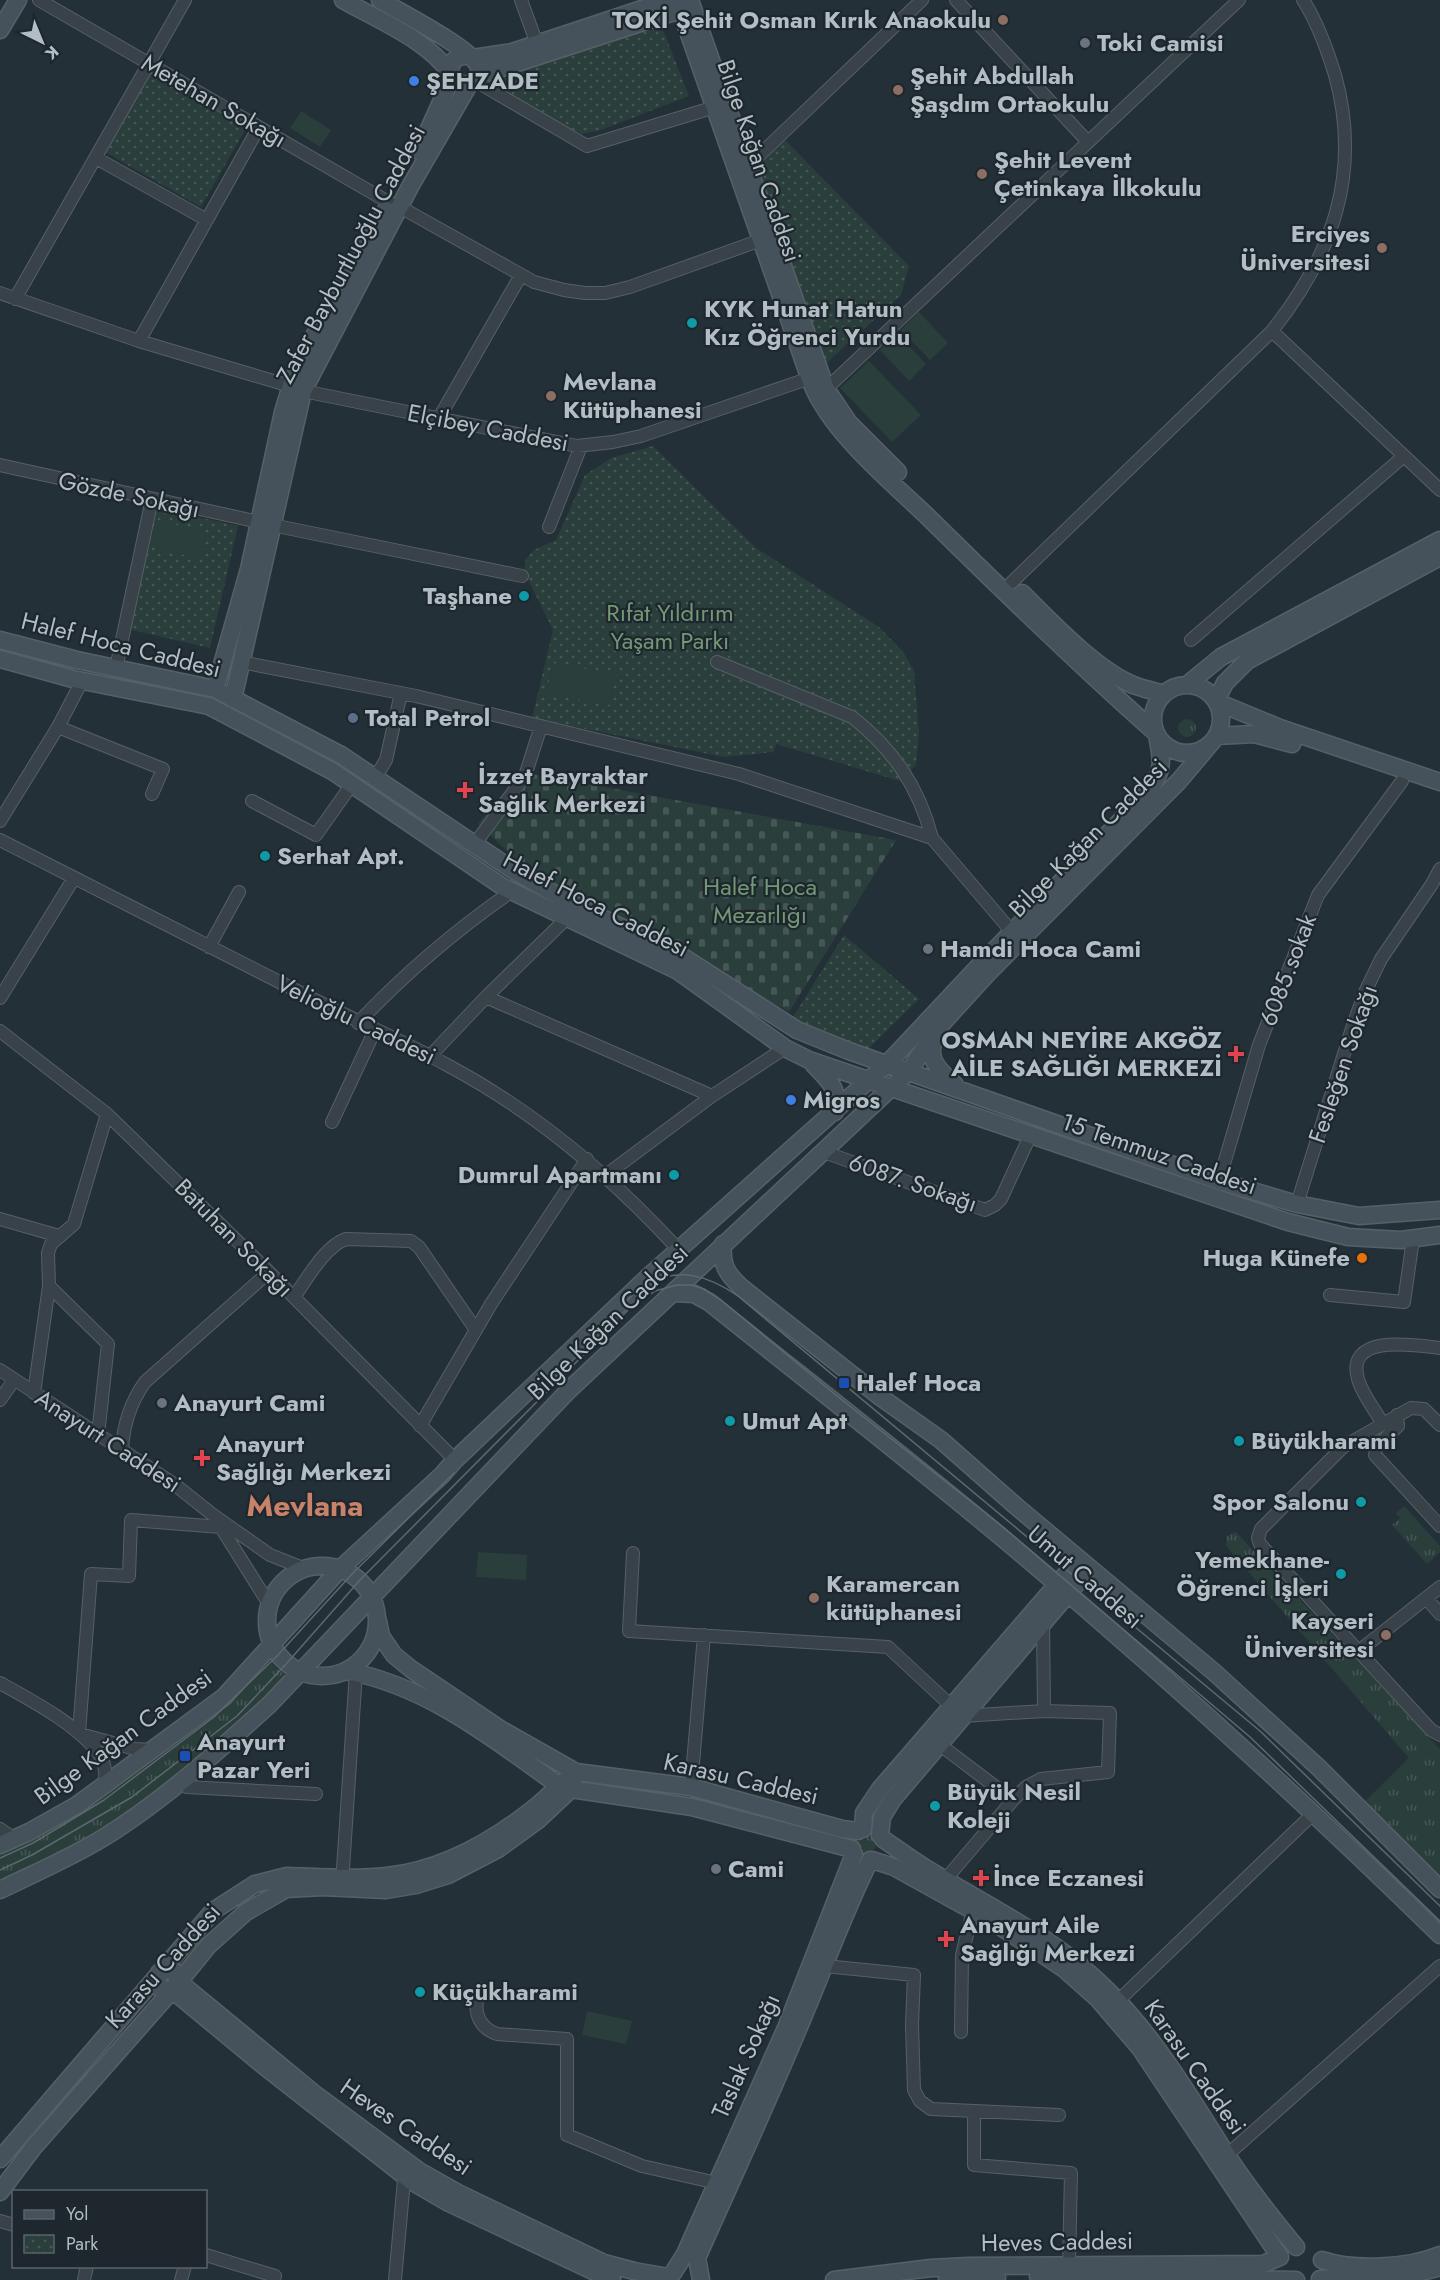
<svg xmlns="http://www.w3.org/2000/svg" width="1440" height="2280" viewBox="0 0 1440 2280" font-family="Jost,sans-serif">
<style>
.grass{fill:url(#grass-tufts)}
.cemetery{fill:url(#cemetery-stones)}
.park{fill:url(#park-dots)}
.pitch{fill:#2a3e3b}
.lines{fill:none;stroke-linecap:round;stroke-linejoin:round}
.street-casing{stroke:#566066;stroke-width:14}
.secondary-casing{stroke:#566066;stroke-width:19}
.street{stroke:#384248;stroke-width:12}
.secondary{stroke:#46525b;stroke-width:16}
.tram{stroke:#5c6971;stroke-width:1.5}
.education-dot{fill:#8d6e63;stroke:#1d272d;stroke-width:2}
.worship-dot{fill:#6b7280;stroke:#1d272d;stroke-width:2}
.shop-dot{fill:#3f7fe0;stroke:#1d272d;stroke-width:2}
.culture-dot{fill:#0f9aa8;stroke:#1d272d;stroke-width:2}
.service-dot{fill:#5c6f8a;stroke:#1d272d;stroke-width:2}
.health-dot{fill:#e0444e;stroke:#1d272d;stroke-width:2}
.food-dot{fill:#e8710a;stroke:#1d272d;stroke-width:2}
.transit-dot{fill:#1a4fb4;stroke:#1d272d;stroke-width:2}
.labels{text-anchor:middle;stroke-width:4.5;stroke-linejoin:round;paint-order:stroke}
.poi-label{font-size:24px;font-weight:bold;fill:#b3bdc4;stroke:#1d272d;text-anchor:start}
.street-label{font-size:24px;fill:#b3bdc4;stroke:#1d272d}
.park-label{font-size:24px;fill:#739875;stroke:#1d272d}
.district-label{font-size:30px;font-weight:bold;fill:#c8826a;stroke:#1d272d}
</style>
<defs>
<pattern id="grass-tufts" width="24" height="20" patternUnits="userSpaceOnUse" patternTransform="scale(1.5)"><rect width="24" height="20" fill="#2a3e3b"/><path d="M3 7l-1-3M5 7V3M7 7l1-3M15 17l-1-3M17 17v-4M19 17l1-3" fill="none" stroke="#465856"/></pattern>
<pattern id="cemetery-stones" width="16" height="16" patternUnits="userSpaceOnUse" patternTransform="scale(1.5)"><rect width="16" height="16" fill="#2a3e3b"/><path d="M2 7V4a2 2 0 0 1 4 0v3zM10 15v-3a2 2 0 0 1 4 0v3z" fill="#465856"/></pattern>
<pattern id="park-dots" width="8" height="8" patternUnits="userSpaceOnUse" patternTransform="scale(1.5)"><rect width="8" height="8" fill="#2a3e3b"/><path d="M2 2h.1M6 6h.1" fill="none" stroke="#465856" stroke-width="1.8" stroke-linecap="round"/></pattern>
</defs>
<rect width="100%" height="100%" fill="#243038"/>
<path class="grass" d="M1178 728a9 9 0 1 1 18 0a9 9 0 1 1-18 0Z
M 1404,1506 L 1440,1546 L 1440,1552 L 1427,1564 L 1392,1525 L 1400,1518 L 1396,1513 Z
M 1236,1532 L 1440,1749 L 1440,1886 L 1360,1806 L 1409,1758 L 1226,1546 L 1227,1536 Z
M 268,1658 L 277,1669 L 289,1677 L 217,1743 L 113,1824 L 0,1885 L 0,1853 L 29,1840 Z
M858 1844a9 9 0 1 1 18 0a9 9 0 1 1-18 0Z"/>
<path class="cemetery" d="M 521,772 L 896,840 L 789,1012 L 538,876 L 519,862 L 478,824 Z"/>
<path class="park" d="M 651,22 L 663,30 L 689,96 L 601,130 L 582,134 L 559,124 L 487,78 Z
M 151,73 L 246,128 L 201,207 L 105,152 Z
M 785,140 L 909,266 L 901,295 L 821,368 L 751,165 Z
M 653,446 L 756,548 L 879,627 L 904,653 L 914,671 L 919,733 L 916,765 L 900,781 L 776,744 L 774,752 L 724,757 L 532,718 L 553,630 L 524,571 L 526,559 L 534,550 L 556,540 L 585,475 L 611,458 Z
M 156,508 L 238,526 L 210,648 L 128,629 Z
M 844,935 L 919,999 L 866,1051 L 790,1022 Z"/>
<path class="pitch" d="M 301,111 L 331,130 L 320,147 L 290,128 Z
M 919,312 L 948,343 L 930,360 L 901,330 Z
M 897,333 L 926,364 L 909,381 L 880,350 Z
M 869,361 L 921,415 L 892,442 L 840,388 Z
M 156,520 L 206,532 L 200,559 L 149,546 Z
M 552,663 L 616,674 L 610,705 L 547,694 Z
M 478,1552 L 527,1555 L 526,1580 L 476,1577 Z
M 587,2011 L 632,2021 L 626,2044 L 582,2035 Z"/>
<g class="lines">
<g class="street-casing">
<path id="street" d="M 39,0 L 390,203
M 521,0 L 537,44
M 956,0 L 1088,142
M 474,80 L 587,146 L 715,107
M 96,158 L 207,220
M 748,166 L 922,0
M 400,207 L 534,282 L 564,290 L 585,293 L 605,293 L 630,287 L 761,240
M 0,293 L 139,341 L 290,386
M 15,299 L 185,0
M 1272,331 L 1440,490
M 139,341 L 259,127
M 826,389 L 1239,0
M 303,391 L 577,446 L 613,442 L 641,436 L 810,378
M 439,418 L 521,275
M 0,465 L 259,522
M 272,525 L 522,576
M 549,527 L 581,446
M 1011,583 L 1272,331 C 1333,254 1362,172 1335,75 C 1327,49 1318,23 1303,0
M 1191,640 L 1404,456
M 241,662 L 416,696 L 739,774 L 932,838 L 1012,932
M 717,662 L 852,717 C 893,749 919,787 932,838
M 116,668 L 152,499
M 58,727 L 163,769 L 152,794
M 375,778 L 386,760 L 401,693
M 252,801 L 316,835 L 352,784
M 0,821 L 58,727 L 82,681
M 0,840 C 102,892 205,944 307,996 C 354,1020 403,1041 449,1066 C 537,1113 611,1176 678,1249
M 474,845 L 525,776 L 541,726
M 209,947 L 239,892
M 486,997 L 712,1096
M 0,998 L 74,878
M 358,1023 C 405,973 456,930 512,891
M 0,1031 L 107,1114 L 269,1272 L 455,1460
M 430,1056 L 486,997 L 566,919
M 332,1122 L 375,1030
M 824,1152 L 985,1210 L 995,1205 L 1001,1199 L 1030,1136
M 606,1175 L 712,1096 L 785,1048
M 1219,1181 L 1259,1045 L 1318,895 L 1402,781
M 1297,1204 L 1353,1025 L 1366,990 L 1381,959 L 1432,884 L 1440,869
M 0,1219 L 59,1236
M 49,1286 L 108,1344 L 98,1435
M 1330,1295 L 1404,1302 L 1413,1239
M 294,1297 C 307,1279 325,1246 346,1239 L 411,1241 L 419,1247 L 476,1330
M 0,1370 L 174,1484 L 213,1515 L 270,1555 L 303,1568
M 34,1393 L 49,1286 L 48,1253 L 51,1244 L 74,1224 L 107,1114
M 0,1400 L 14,1380
M 1397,1415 L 1398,1426 L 1376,1447 L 1375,1455 L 1440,1526
M 1383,1424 C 1375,1410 1362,1394 1358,1379 C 1345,1333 1415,1345 1440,1348
M 1440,1425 L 1424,1409 L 1411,1408 L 1343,1447 L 1261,1529 L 1258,1538 L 1260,1544 L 1431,1730 L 1440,1735
M 420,1426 L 491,1304 L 587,1159
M 122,1451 C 123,1425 130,1403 145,1382 L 269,1272
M 217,1521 L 269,1604
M 633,1553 L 629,1631 L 888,1647 L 962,1716 L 1044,1711 L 1110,1713 L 1108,1772 L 1041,1779 L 1026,1787 L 1013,1800 L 945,1880
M 1426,1598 L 1440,1614
M 1043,1623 L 1044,1711
M 1359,1651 L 1440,1587
M 0,1683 C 31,1700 78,1725 99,1754 C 106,1764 106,1775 105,1786
M 79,1733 L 91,1574 L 129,1576 L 131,1520 L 221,1527
M 80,1734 L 135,1749 L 153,1750
M 939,1744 L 1013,1800
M 180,1781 L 187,1787 L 316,1794
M 691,1787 L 704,1635
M 0,1829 L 14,1839
M 342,1884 L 356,1672
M 825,1966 L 914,1975 L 912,2025 L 914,2090 L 920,2101 L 931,2109 L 1059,2115
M 482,1989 C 471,2007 477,2027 497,2034 L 567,2039 L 567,2135 L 642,2166 L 717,2183
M 1118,2001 L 1314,1813
M 961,2032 L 962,1955 L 973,1910
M 974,2112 L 974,2165 L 1071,2173 L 1069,2265
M 1227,2155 L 1440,1966
M 0,2221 L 14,2225
M 206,2255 L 275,2276 L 274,2280
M 84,2280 L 87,2266
M 181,2280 L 185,2266
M 395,2280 L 405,2169"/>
</g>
<g class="secondary-casing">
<path id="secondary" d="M 343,0 C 378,20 428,40 450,73
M 380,0 C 401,13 467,46 478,65
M 677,0 L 811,382 C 831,432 888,479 927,516 C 1002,590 1077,663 1156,733
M 690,0 L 826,389 L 849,423 L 898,472
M 0,30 L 18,0
M 473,58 L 512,52 L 669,0
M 477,76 L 690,7
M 459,83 L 450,73 C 450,62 456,55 468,56
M 419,151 L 452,78
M 1022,593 C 1051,622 1098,672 1136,686 C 1145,689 1154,691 1163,694
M 0,640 L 77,660 L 215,689 L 341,755 L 513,870 L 571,903 L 683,957 L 797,1030 L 849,1051 L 1219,1181 L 1297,1204 L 1359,1216 L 1440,1210
M 0,659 L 73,679 L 209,706 L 332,771 L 503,887 L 678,971 L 785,1048 L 809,1060 L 1288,1222 L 1348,1237 L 1401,1240 L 1440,1235
M 1188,684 L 1221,657 L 1440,540
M1153 719a34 34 0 1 1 68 0a34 34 0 1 1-68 0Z
M 215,689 L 249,569 L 283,412 L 293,379 L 306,350 L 386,210
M 233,699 L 303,391 L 411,185 L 470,83
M 1216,700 L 1225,683 L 1247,661 L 1440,557
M 1217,702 L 1280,728 L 1440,782
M 1217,736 L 1254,734 L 1292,744
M 935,1036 C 926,1060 938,1069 955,1085
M 814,1065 C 828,1079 841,1091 835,1112
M 723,1244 C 721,1264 726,1273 741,1287 L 879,1396 L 941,1440 L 1017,1507 L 1214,1672 L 1319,1768 L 1440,1889
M 673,1293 L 694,1294 L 709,1302 C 810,1383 912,1462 1012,1546 C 1160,1670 1302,1800 1440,1935
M267 1621a55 55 0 1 1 110 0a55 55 0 1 1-110 0Z
M 378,1621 L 381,1636 L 394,1655 L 411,1669 L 500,1729 L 576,1772 L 691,1787 L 842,1829 L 858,1831
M 346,1671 C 426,1685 494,1739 558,1785 L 571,1789 L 692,1807 L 852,1849
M 863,1829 L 864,1813 L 880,1789 L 1079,1559
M 880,1835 L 882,1817 L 893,1799 L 1090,1568
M 883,1839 C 899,1850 915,1862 932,1872 C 994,1910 1056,1938 1108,1991 C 1152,2035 1185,2088 1218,2141 C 1240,2178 1268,2213 1296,2247
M 0,1845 L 29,1832 L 77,1805 L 224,1697 L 341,1568 L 442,1475 L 455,1460 L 649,1276 L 888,1063 L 979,966 L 1145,796 C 1164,771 1163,764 1157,735
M 0,1890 C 35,1873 70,1858 103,1838 C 163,1801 217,1752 269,1705 L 569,1390 L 909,1071 L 937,1029 L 987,974 L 1179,781 L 1211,743
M 0,2159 L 213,1911 L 255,1884 L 287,1876 C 320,1877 355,1880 387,1876 C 443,1870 495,1840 538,1805 C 551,1794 562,1782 576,1772
M 0,2192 L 33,2148 L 174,1988 L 208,1946 L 246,1912 L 286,1889 L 323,1887 L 386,1890 L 416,1885 L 448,1875 L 498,1849 L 538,1820 L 571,1789 L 576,1772
M 1322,2260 C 1354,2271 1409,2268 1440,2255
M 673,2273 L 685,2254 L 786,2028 L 854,1854
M 1038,2276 L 1296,2280
M 1320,2279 C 1361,2275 1400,2280 1440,2267
M 612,2280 L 449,2203 L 411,2181 L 264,2066 L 172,1990 L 161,1989 L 157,1983 L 159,1973 L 165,1970 L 175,1972 L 178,1981 L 316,2095 L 419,2171 L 458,2193 L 604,2263 L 634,2271 L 668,2277
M 701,2280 L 697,2258 C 733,2177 770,2097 804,2015 C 826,1963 845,1910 870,1860
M 834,2280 L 931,2268 L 969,2266 L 1263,2264 L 1280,2257 L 1140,2048 L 1098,1999 L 1063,1968 L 995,1923 L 894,1867 L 872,1860
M 947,2280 L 997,2277"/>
</g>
<use href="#street" class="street"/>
<use href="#secondary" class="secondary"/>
<path class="tram" d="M 624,1304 C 630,1298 637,1289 645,1285 C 679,1266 709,1276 738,1296 L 1260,1731 L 1440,1906
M 0,1858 L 33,1843 L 104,1800 L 214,1717 L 278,1655 L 352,1574 L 454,1473
M 0,1870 L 32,1855 L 132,1797 L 237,1716 L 287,1663 L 360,1580 L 634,1304 L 655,1291 L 677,1285 L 692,1285 L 704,1289 L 721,1300 L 837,1396 L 997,1522 L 1250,1737 L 1440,1921"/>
</g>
<g class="education-dot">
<circle cx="1003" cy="20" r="6"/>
<circle cx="898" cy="90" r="6"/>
<circle cx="982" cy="174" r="6"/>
<circle cx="1382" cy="248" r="6"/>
<circle cx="551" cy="396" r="6"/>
<circle cx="814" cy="1598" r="6"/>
<circle cx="1386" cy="1635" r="6"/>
</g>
<g class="worship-dot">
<circle cx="1085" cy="43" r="6"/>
<circle cx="928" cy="949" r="6"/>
<circle cx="162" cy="1403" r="6"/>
<circle cx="716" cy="1869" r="6"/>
</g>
<g class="shop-dot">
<circle cx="414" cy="81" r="6"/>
<circle cx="791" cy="1100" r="6"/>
</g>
<g class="culture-dot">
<circle cx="692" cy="323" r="6"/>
<circle cx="524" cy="596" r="6"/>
<circle cx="265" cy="856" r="6"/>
<circle cx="674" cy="1175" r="6"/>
<circle cx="730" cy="1421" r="6"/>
<circle cx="1239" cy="1441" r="6"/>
<circle cx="1361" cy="1502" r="6"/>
<circle cx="1341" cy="1574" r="6"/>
<circle cx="935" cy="1806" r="6"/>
<circle cx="420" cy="1992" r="6"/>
</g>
<circle class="service-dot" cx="353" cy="718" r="6"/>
<g class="health-dot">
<path d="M462 781h6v6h6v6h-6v6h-6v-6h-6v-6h6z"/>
<path d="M1233 1045h6v6h6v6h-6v6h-6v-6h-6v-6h6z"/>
<path d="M199 1449h6v6h6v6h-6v6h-6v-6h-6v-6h6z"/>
<path d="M978 1869h6v6h6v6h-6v6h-6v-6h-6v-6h6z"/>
<path d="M943 1930h6v6h6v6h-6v6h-6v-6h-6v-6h6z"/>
</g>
<circle class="food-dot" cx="1362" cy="1258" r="6"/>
<g class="transit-dot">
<rect x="838" y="1377" width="12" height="12" rx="3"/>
<rect x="179" y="1750" width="12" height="12" rx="3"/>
</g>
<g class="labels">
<g class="poi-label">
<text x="991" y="28" text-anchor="end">TOKİ Şehit Osman Kırık Anaokulu</text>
<text x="1097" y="51">Toki Camisi</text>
<text x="910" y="84">Şehit Abdullah<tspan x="910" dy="28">Şaşdım Ortaokulu</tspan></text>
<text x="426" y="89">ŞEHZADE</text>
<text x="994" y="168">Şehit Levent<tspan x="994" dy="28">Çetinkaya İlkokulu</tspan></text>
<text x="1370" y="242" text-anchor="end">Erciyes<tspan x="1370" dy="28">Üniversitesi</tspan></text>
<text x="704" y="317">KYK Hunat Hatun<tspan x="704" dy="28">Kız Öğrenci Yurdu</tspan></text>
<text x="563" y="390">Mevlana<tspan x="563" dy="28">Kütüphanesi</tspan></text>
<text x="512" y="604" text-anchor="end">Taşhane</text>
<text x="365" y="726">Total Petrol</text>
<text x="478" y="784">İzzet Bayraktar<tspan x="478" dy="28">Sağlık Merkezi</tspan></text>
<text x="277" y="864">Serhat Apt.</text>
<text x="940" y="957">Hamdi Hoca Cami</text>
<text x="1222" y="1048" text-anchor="end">OSMAN NEYİRE AKGÖZ<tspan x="1222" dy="28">AİLE SAĞLIĞI MERKEZİ</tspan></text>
<text x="803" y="1108">Migros</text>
<text x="662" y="1183" text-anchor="end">Dumrul Apartmanı</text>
<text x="1350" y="1266" text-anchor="end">Huga Künefe</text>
<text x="856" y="1391">Halef Hoca</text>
<text x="174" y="1411">Anayurt Cami</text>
<text x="742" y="1429">Umut Apt</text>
<text x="1251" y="1449">Büyükharami</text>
<text x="216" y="1452">Anayurt<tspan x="216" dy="28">Sağlığı Merkezi</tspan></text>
<text x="1349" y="1510" text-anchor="end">Spor Salonu</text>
<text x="1329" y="1568" text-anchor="end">Yemekhane-<tspan x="1329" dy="28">Öğrenci İşleri</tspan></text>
<text x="826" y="1592">Karamercan<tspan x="826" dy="28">kütüphanesi</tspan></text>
<text x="1374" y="1629" text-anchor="end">Kayseri<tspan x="1374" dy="28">Üniversitesi</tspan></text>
<text x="197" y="1750">Anayurt<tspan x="197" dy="28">Pazar Yeri</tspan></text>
<text x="947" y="1800">Büyük Nesil<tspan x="947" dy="28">Koleji</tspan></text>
<text x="728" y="1877">Cami</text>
<text x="993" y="1886">İnce Eczanesi</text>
<text x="960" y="1933">Anayurt Aile<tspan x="960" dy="28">Sağlığı Merkezi</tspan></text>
<text x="432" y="2000">Küçükharami</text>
</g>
<g class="street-label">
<text transform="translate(214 101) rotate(30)" y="8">Metehan Sokağı</text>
<text transform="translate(759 161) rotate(71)" y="8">Bilge Kağan Caddesi</text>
<text transform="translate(351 254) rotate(-62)" y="8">Zafer Bayburtluoğlu Caddesi</text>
<text transform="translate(488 428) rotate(11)" y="8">Elçibey Caddesi</text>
<text transform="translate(129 495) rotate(12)" y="8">Gözde Sokağı</text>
<text transform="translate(121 645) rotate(14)" y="8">Halef Hoca Caddesi</text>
<text transform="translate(1088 838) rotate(-45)" y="8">Bilge Kağan Caddesi</text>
<text transform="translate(596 904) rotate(27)" y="8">Halef Hoca Caddesi</text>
<text transform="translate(1288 970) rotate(-69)" y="8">6085.sokak</text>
<text transform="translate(356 1020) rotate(26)" y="8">Velioğlu Caddesi</text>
<text transform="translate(1343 1064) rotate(-71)" y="8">Fesleğen Sokağı</text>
<text transform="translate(1159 1154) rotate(19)" y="8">15 Temmuz Caddesi</text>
<text transform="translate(913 1183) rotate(19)" y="8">6087. Sokağı</text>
<text transform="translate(234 1238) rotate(45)" y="8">Batuhan Sokağı</text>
<text transform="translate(608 1322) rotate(-44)" y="8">Bilge Kağan Caddesi</text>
<text transform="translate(108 1441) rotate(33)" y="8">Anayurt Caddesi</text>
<text transform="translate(1085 1577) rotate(41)" y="8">Umut Caddesi</text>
<text transform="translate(123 1737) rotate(-36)" y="8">Bilge Kağan Caddesi</text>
<text transform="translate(741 1779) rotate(13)" y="8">Karasu Caddesi</text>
<text transform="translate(163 1966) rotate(-48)" y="8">Karasu Caddesi</text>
<text transform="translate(746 2056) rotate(-66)" y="8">Taslak Sokağı</text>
<text transform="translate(1195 2067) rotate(55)" y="8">Karasu Caddesi</text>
<text transform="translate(406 2127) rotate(34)" y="8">Heves Caddesi</text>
<text transform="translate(1057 2242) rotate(-1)" y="8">Heves Caddesi</text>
</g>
<g class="park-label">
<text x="670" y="621">Rıfat Yıldırım<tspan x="670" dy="28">Yaşam Parkı</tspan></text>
<text x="760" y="895">Halef Hoca<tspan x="760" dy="28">Mezarlığı</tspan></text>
</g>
<g class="district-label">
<text x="305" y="1516">Mevlana</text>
</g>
</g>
<rect x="12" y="2190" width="195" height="78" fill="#1d272d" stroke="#596369" stroke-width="1.5"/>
<rect x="24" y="2210" width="30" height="9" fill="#46525b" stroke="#596369" stroke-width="1.5"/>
<text x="66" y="2220" font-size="18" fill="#b3bdc4">Yol</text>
<rect x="24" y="2235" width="30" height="18" fill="url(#park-dots)" stroke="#596369" stroke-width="1.5"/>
<text x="66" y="2250" font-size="18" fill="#b3bdc4">Park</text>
<g transform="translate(42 42) rotate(137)" stroke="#1d272d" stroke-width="4.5" paint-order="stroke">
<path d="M0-4.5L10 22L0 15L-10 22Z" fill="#b3bdc4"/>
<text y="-9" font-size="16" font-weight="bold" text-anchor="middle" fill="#b3bdc4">K</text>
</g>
</svg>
